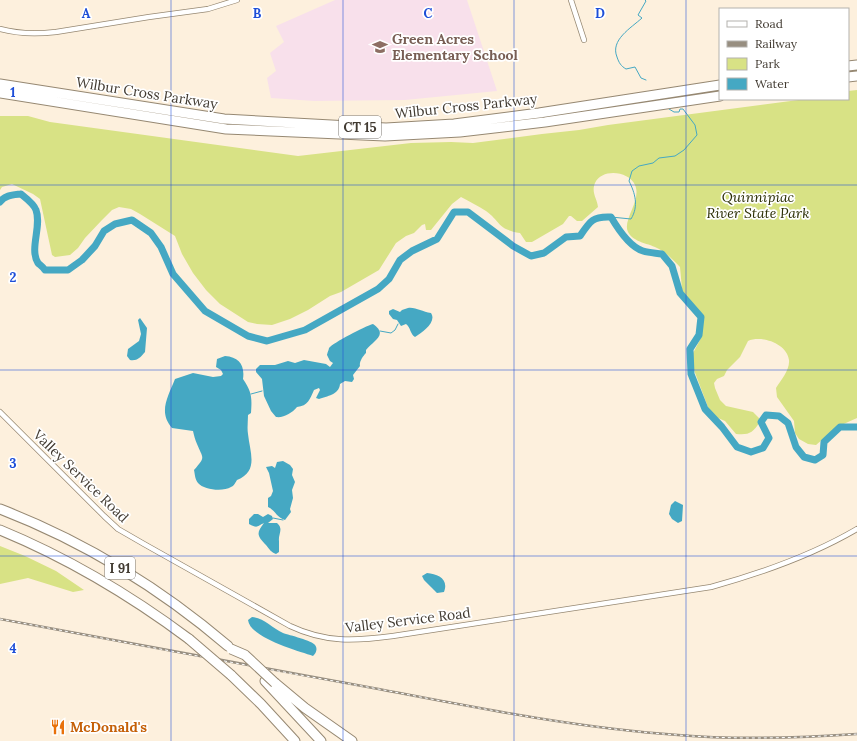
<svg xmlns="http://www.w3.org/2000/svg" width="857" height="741" viewBox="0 0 857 741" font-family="Lora,serif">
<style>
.education{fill:#f8e0eb}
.green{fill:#d8e285}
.water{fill:#45a8c3}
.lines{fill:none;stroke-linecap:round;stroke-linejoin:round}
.stream{stroke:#45a8c3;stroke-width:1}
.river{stroke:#45a8c3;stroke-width:7}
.street-casing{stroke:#968872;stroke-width:6}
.highway-casing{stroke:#968872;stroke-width:11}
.street{stroke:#fff;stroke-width:4.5}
.highway{stroke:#fff;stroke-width:9}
.rail-casing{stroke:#978e80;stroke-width:2.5}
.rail{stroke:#fff;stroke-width:1;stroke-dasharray:3;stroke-linecap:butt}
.highway-bridge-casing{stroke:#968872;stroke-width:11;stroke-linecap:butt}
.highway-bridge{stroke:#fff;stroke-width:9}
.grid{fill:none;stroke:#1d4ed8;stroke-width:1;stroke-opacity:0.55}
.labels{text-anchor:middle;stroke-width:3.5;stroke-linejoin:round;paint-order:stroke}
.shield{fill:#fff;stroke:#7b7670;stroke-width:1}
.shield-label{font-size:13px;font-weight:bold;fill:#423b32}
.education-label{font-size:14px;font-weight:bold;fill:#785e54;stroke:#fff;text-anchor:start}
.street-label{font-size:14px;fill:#423b32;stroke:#fff}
.park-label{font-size:14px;font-style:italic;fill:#2c2f04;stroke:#fff}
.food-label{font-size:14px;font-weight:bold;fill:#c56008;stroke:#fff;text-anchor:start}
.grid-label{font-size:13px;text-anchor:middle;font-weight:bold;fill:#1d4ed8;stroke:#fff;stroke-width:3.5;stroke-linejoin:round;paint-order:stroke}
</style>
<rect width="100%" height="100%" fill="#fdf0dd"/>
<path class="education" d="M 335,0 L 467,0 L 497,91 L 405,100 L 314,101 L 271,98 L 267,78 L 276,71 L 270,53 L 284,42 L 276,26 Z"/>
<path class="green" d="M 857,90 L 857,418 L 837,427 L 816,445 L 808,444 L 799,439 L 795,433 L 794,421 L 777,397 L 776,388 C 781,380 790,370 789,360 C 787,343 761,335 748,341 L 740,357 L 727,370 L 724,376 L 717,379 L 714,383 L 715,388 L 720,400 L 726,406 L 753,412 L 759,418 L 760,422 C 752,433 750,435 736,434 L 725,421 L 711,415 L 694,370 L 690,363 L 692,355 L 701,338 L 701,318 L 694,307 L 686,300 L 682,289 L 680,267 C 674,261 667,253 659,249 C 649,243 634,243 628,232 C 622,220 642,200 635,185 C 629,171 602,168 595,183 C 591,193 597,198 598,207 L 582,221 L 577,221 L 571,216 L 569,216 L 563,224 L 532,242 L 526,242 L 520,233 C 497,229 502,223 486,211 C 478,206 469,201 461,197 L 452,204 L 431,230 L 426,230 L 425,224 L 422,225 L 414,233 L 406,236 L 396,243 L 379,270 L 341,292 L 330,296 L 308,310 L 290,319 L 272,325 L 257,324 L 248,322 L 220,304 L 206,290 L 193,273 L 182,254 L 175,236 L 140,214 L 131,209 L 119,207 L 112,210 L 102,220 L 85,238 L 78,248 L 70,255 L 55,257 L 52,255 L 40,199 L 33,194 L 12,184 L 2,187 L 0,190 L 0,116 L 28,116 L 50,122 L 298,156 L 411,143 L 451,142 L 473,143 L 542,134 L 579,130 L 608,125 L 806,99 L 848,99 L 848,91 Z
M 0,546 L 25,556 L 56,571 L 84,590 L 73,592 L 28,578 L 0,584 Z"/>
<path class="water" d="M 408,308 C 416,307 422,312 431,313 C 437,322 423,332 415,337 C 410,334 411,328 406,324 L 401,326 L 397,320 L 393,319 L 389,314 L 389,311 L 393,309 L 400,312 L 402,310 Z
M 140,318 L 147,328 L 145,352 C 140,358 137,361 130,360 L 127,356 L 128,349 L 139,341 L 141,334 L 138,320 Z
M 373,324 C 389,335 373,341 366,350 L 366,353 C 363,356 359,362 360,366 L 353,375 L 354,379 L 352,382 L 345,381 L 340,384 C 339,395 327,396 319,399 L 316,398 L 320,390 L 319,388 L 314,390 C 310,399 308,406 297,407 C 292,413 284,418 276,417 L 271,411 L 264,396 L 262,379 L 256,372 L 256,369 L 260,365 L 275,365 L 288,361 L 295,363 L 304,360 L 326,364 L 330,367 L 333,363 L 330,361 L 327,355 C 327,354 329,349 329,348 C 333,343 365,326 373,324 Z
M 225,356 C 239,357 245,365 243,379 C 252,392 252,398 251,413 L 248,415 C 248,421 247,428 248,434 C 250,453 259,471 237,480 C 235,483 234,486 231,487 C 223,492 204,490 198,483 C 195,479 195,475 194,470 C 206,456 203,459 197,444 C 195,440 194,435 193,431 L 172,428 C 158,412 168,397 175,379 L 193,373 L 213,377 L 221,376 L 223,374 L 221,370 L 216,367 L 217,359 Z
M 283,461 L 290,465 L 293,469 L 292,475 L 295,482 L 292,490 L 293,498 L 290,509 L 291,512 L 285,520 C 277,518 275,510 268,507 L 268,498 L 271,496 L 273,491 L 269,473 L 266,467 L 272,466 L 275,468 L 277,462 Z
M 675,501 L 683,505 L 682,521 L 678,523 L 672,519 L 669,514 L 671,505 Z
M 254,514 L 258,514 L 263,517 L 268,514 L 272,516 L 273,519 L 268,523 L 277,523 C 284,529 278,534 279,541 C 279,545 279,548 279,552 L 276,554 C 271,552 270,550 266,545 C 257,536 256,533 264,523 C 257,526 258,529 249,524 L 249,519 Z
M 427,573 C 438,574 449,579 444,592 L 437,593 L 424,580 L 422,576 Z
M 252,617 C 264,618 272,628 283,633 C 289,635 313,641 315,645 C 318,649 316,653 313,656 C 298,651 250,638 248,620 Z"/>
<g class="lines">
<path class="stream" d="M 645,0 L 646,1 L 638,15 L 642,18 C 631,28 610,40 617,57 C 619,63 621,66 626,69 L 635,67 L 641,78 L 646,80
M 611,217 L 631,219 C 639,206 635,193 629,181 L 632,171 L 639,166 L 653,163 L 659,158 L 675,156 L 684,150 L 697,135 L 695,125 L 683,109 L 680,109 L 679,112 L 674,112 L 669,109
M 380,331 L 391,333 L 395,330 L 398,324
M 251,394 L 262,391
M 273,518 L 283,520"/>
<path class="river" d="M 0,202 C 5,195 13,195 21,194 C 26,198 34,204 36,210 C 42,226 29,249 38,263 C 40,265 43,267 45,270 L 68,270 L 82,260 L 95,246 L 104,231 L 115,224 L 132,220 L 151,233 L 161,247 L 173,274 L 205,311 L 248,336 L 267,341 L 305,330 L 378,289 L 389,279 L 400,260 L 412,251 L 437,239 L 454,212 L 468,212 L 513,246 L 531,256 L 544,253 L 566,237 L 580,236 C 590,221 593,216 611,217 C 618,229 630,247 643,251 C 649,253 656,253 662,254 L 672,266 L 680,293 L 701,317 L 699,335 L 690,349 L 691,374 L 705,409 L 722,427 L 737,447 L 751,452 L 763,448 L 769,438 L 761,422 L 766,415 L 779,416 L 788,423 L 796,447 L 804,457 L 815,460 L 823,455 L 824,442 L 840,427 L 857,427"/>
<g class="street-casing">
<path id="street" d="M 571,0 L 584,40
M 0,29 C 18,34 38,34 56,32 L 149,17 L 208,9 L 237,0
M 0,412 L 104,516 L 118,529 L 144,544 L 290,626 C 326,643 355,641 393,636 L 711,587 C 762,573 811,556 857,529"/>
</g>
<g class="highway-casing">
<path id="highway" d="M 848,66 L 857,65
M 848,77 L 857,76
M 0,84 L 224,119 L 386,128 L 454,124 L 539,113 L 720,85
M 0,93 L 226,129 L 385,136 L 460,132 L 545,122 L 720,96
M 0,509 C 83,541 160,588 228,646
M 0,530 C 68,558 130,595 189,639
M 231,675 L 261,704 L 295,741
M 265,681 L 321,741
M 275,683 L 305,708 L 352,741"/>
</g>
<use href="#street" class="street"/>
<use href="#highway" class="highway"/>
<g class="rail-casing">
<path id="rail" d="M 0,619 C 124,642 248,666 373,688 C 474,707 575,728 678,735 C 738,740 798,738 857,734"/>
</g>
<use href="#rail" class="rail"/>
<g class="highway-bridge-casing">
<path id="highway-bridge" d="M 189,639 L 231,675
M 231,649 L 245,655 L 275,683"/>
</g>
<use href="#highway-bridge" class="highway-bridge"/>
</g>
<path class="grid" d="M 171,0 L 171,741M 343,0 L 343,741M 514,0 L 514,741M 686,0 L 686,741M 0,185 L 857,185M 0,370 L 857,370M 0,556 L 857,556"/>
<defs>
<g id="school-bare" transform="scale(1.2)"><path d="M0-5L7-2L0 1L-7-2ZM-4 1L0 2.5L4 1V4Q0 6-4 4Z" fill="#8d6e63" stroke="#fff" stroke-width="2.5" paint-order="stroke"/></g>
<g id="restaurant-bare" transform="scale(1.2)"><path d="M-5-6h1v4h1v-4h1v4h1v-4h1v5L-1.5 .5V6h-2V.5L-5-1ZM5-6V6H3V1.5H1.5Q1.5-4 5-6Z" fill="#e8710a" stroke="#fff" stroke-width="2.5" paint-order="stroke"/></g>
</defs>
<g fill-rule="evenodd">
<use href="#school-bare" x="380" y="47"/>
<use href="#restaurant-bare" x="58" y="727"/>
</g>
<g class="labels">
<g class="shield">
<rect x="339" y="116" width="42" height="22" rx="3"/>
<rect x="105" y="557" width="30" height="22" rx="3"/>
</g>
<g class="shield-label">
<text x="360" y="132">CT 15</text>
<text x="120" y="573">I 91</text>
</g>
<g class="education-label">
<text x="392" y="44">Green Acres<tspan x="392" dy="16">Elementary School</tspan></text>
</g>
<g class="street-label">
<text transform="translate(147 93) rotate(9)" y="5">Wilbur Cross Parkway</text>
<text transform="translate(466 106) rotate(-6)" y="5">Wilbur Cross Parkway</text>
<text transform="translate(81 476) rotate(44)" y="5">Valley Service Road</text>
<text transform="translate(408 620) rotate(-7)" y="5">Valley Service Road</text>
</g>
<g class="park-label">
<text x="758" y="202">Quinnipiac<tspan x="758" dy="16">River State Park</tspan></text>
</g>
<g class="food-label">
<text x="70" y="732">McDonald's</text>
</g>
</g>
<g class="grid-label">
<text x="86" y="18">A</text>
<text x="257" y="18">B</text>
<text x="428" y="18">C</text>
<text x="600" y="18">D</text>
<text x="13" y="97">1</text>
<text x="13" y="282">2</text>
<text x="13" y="468">3</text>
<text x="13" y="653">4</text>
</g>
<rect x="719" y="8" width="130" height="92" fill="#ffffff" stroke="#b3b1ad"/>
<rect x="727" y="21" width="20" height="6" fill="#ffffff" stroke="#b3b1ad"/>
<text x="755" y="28" font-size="12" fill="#423b32">Road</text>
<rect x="727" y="41" width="20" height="6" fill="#978e80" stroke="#b3b1ad"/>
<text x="755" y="48" font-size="12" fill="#423b32">Railway</text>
<rect x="727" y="58" width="20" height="12" fill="#d8e285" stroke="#b3b1ad"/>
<text x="755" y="68" font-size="12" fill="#423b32">Park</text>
<rect x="727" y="78" width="20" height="12" fill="#45a8c3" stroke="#b3b1ad"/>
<text x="755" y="88" font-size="12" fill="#423b32">Water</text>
</svg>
